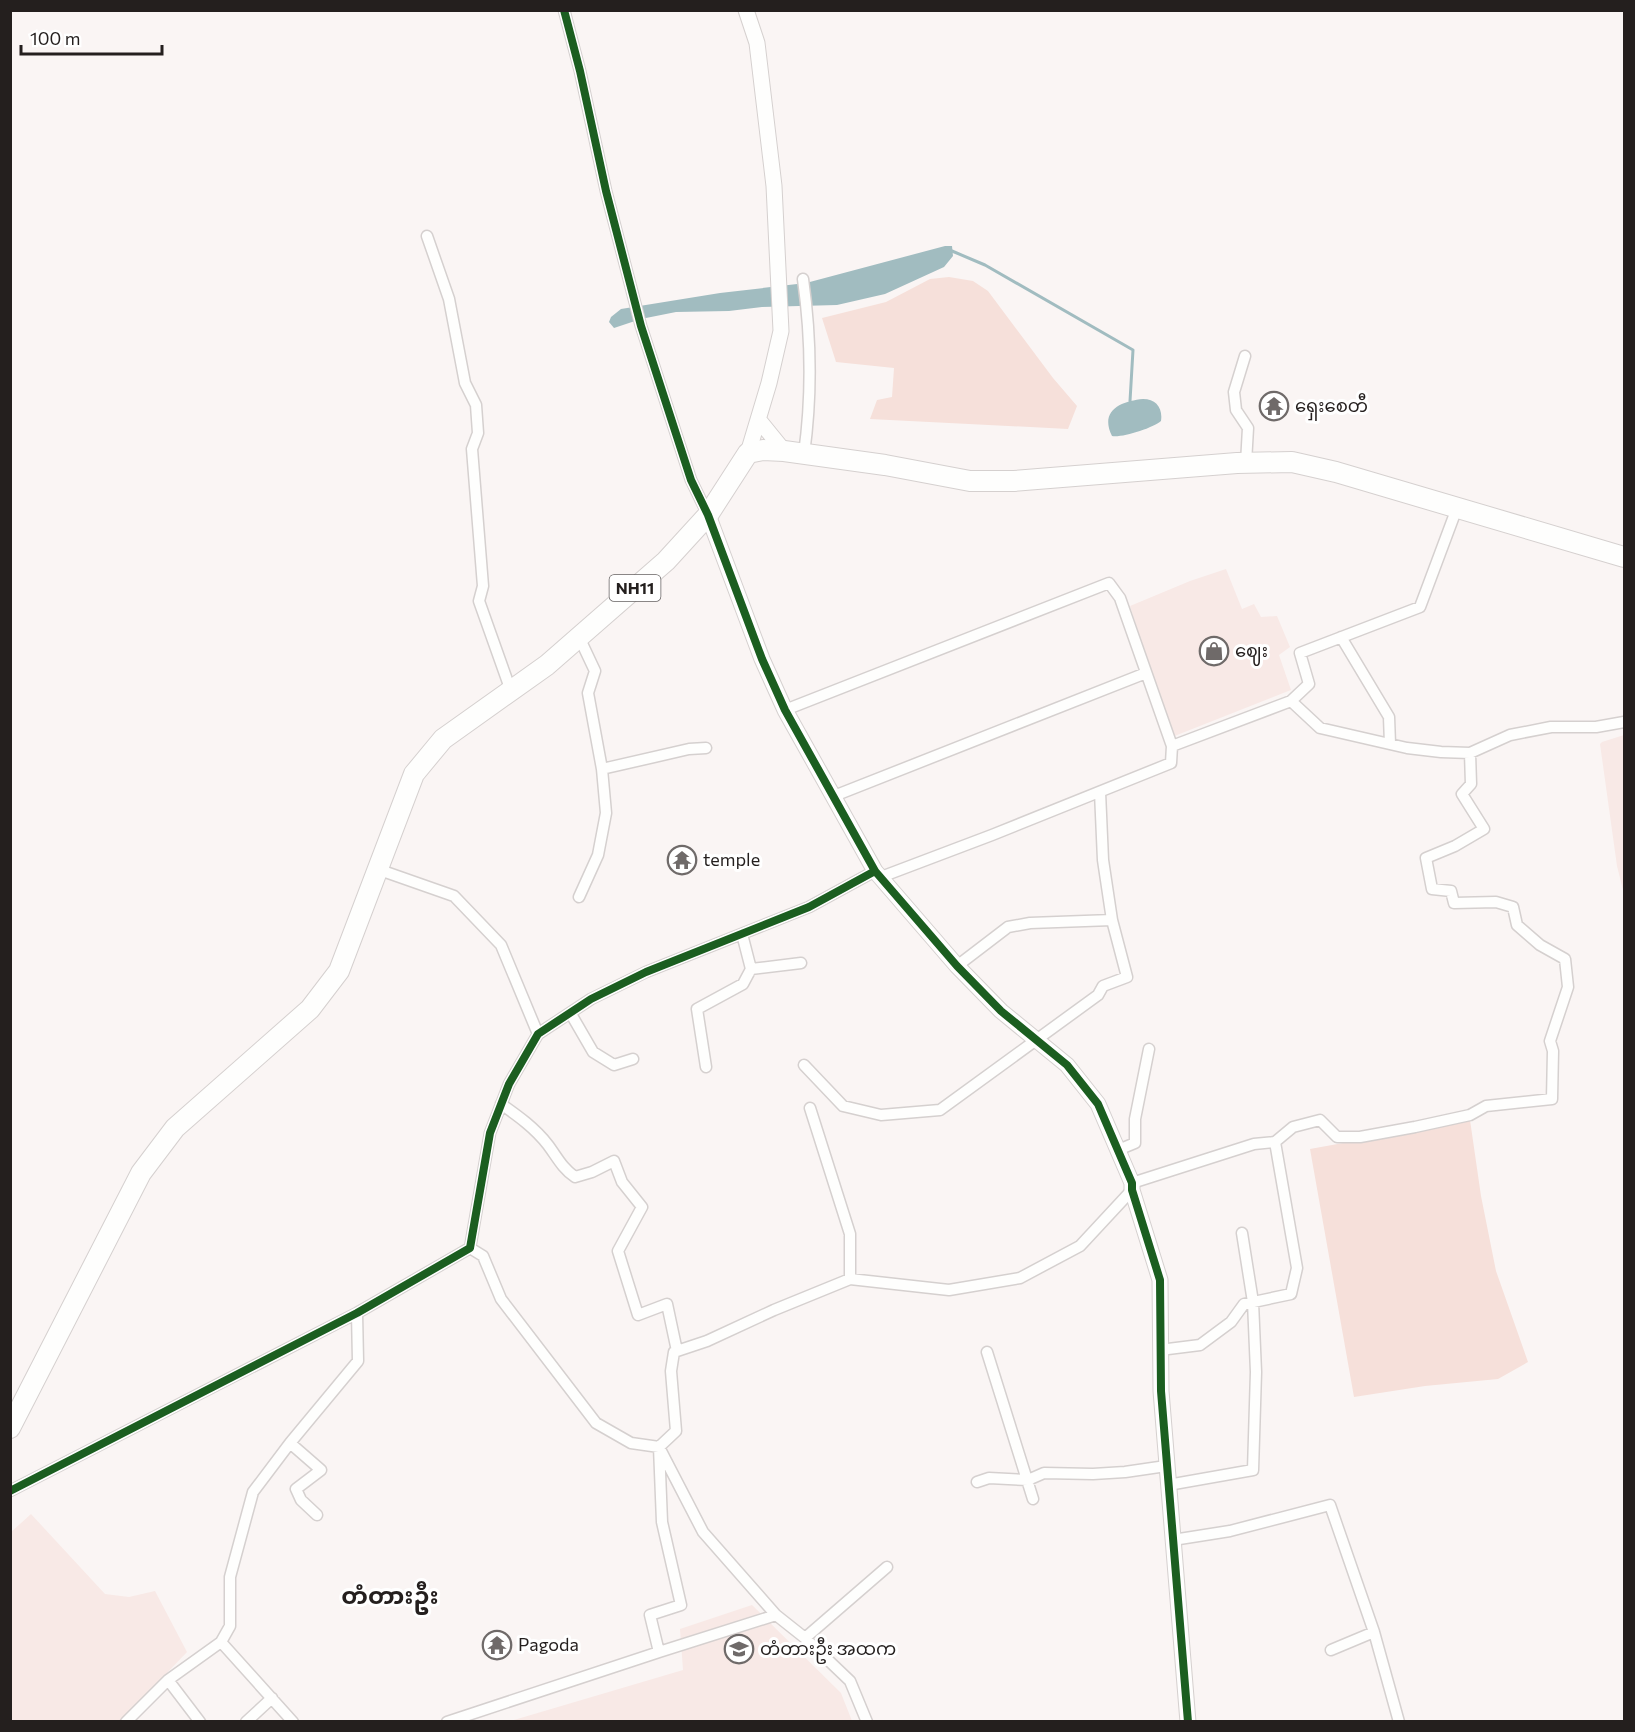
<svg xmlns="http://www.w3.org/2000/svg" width="1635" height="1732" viewBox="0 0 1635 1732" font-family="Commissioner,'Noto Sans Myanmar',sans-serif">
<style>
.built{fill:#f8e9e6}
.green{fill:#f6e0da}
.water{fill:#a1bcc0}
.lines{fill:none;stroke-linecap:round;stroke-linejoin:round}
.stream{stroke:#a1bcc0;stroke-width:3}
.street-casing{stroke:#d5d0cf;stroke-width:13}
.secondary-casing{stroke:#d5d0cf;stroke-width:17}
.highway-casing{stroke:#d5d0cf;stroke-width:22}
.street{stroke:#fefefd;stroke-width:10}
.secondary{stroke:#fefefd;stroke-width:15}
.highway{stroke:#fefefd;stroke-width:20}
.cycleway-casing{stroke:#fff;stroke-width:11}
.cycleway{stroke:#1b5e20;stroke-width:8}
.labels{text-anchor:middle;stroke-width:6;stroke-linejoin:round;paint-order:stroke}
.shield{fill:#fff;stroke:#666262;stroke-width:1.5}
.shield-label{font-size:16px;font-weight:bold;fill:#241f1e}
.poi-label{font-size:18px;fill:#241f1e;stroke:#fff;text-anchor:start}
.district-label{font-size:24px;font-weight:bold;fill:#241f1e;stroke:#fff}
</style>
<rect width="100%" height="100%" fill="#faf5f4"/>
<path class="built" d="M 1226,569 L 1242,609 L 1254,604 L 1261,617 L 1277,616 L 1290,647 L 1279,655 L 1291,690 L 1172,737 L 1130,606 L 1190,581 Z
M 1624,735 L 1624,894 L 1617,866 L 1600,744 L 1602,742 Z
M 31,1514 L 105,1594 L 129,1597 L 155,1591 L 187,1652 L 121,1721 L 11,1721 L 10,1533 Z
M 752,1605 L 841,1693 L 852,1721 L 507,1722 L 683,1670 L 680,1629 Z"/>
<path class="green" d="M 949,277 L 973,281 L 988,291 L 1053,378 L 1077,406 L 1068,429 L 870,419 L 877,400 L 892,397 L 894,368 L 836,362 L 822,318 L 886,302 L 930,279 Z
M 1470,1120 L 1481,1196 L 1496,1271 L 1528,1362 L 1498,1379 L 1425,1386 L 1354,1397 L 1310,1149 Z"/>
<path class="water" d="M 945,246 L 952,246 L 953,256 L 944,267 L 885,294 L 837,305 L 762,307 L 729,311 L 676,312 L 641,319 L 614,328 L 609,322 L 611,317 L 621,309 L 720,293 L 806,283 Z
M 1143,399 C 1156,399 1163,408 1161,421 C 1153,428 1122,438 1112,436 C 1099,410 1122,401 1143,399 Z"/>
<g class="lines">
<path class="stream" d="M 952,251 L 985,265 L 1133,350 L 1130,401"/>
<g class="street-casing">
<path id="street" d="M 564,10 L 580,71 L 606,191 L 641,326 L 691,480 L 708,515
M 427,236 L 449,299 L 465,383 L 476,405 L 478,433 L 472,449 L 483,586 L 479,601 L 511,691
M 803,279 C 811,336 812,396 804,454
M 1245,356 L 1234,392 L 1236,410 L 1248,428 L 1246,463
M 579,637 L 595,671 L 588,693 L 602,769 L 606,813 L 598,855 L 579,897
M 1341,637 L 1389,717 L 1390,744
M 1291,701 L 1320,728 L 1407,748 L 1441,752 L 1470,753 L 1510,735 L 1551,727 L 1596,727 L 1624,722
M 785,710 L 1109,583 L 1120,598 L 1172,746
M 602,769 L 689,749 L 706,748
M 834,796 L 1146,673
M 377,869 L 454,896 L 501,945 L 538,1034
M 881,877 L 992,835 L 1171,763 L 1172,746 L 1291,701 L 1309,684 L 1300,653 L 1420,607 L 1457,508
M 957,966 L 1008,927 L 1030,923 L 1112,920
M 751,969 L 801,963
M 571,1014 L 593,1052 L 614,1065 L 633,1059
M 804,1065 L 843,1106 L 881,1115 L 940,1110 L 1098,995 L 1103,986 L 1127,977 L 1112,920 L 1103,860 L 1100,792
M 706,1067 L 697,1009 L 743,984 L 751,969 L 742,934
M 501,1104 C 518,1116 535,1128 548,1145 C 557,1157 562,1168 575,1177 L 592,1172 L 614,1161 L 622,1182 L 642,1207 L 618,1251 L 638,1315 L 667,1304 L 677,1351
M 810,1108 L 850,1234 L 850,1279
M 1118,1150 L 1135,1143 L 1135,1119 L 1149,1049
M 1132,1183 L 1254,1144 L 1275,1142 L 1293,1127 L 1320,1120 L 1337,1137 L 1360,1137 L 1415,1127 L 1470,1115 L 1486,1106 L 1552,1099 L 1553,1051 L 1550,1041 L 1568,987 L 1565,959 L 1540,945 L 1517,925 L 1513,907 L 1496,902 L 1454,903 L 1451,891 L 1432,889 L 1426,858 L 1455,846 L 1484,829 L 1462,794 L 1471,784 L 1470,753
M 470,1248 L 483,1256 L 501,1299 L 596,1423 L 631,1443 L 659,1447 L 703,1532 L 776,1615 L 805,1638 L 850,1681 L 867,1722
M 1160,1350 L 1200,1345 L 1231,1322 L 1244,1304 L 1291,1294 L 1297,1268 L 1275,1142
M 987,1352 L 1033,1499
M 290,1443 L 321,1470 L 296,1489 L 301,1500 L 317,1515
M 977,1482 L 989,1478 L 1028,1480 L 1044,1473 L 1093,1474 L 1125,1472 L 1166,1466
M 1168,1485 L 1253,1470 L 1256,1372 L 1253,1302 L 1242,1233
M 10,1491 L 357,1313 L 470,1248 L 490,1133 L 509,1084 L 538,1034 L 591,999 L 646,972 L 809,907 L 875,871
M 1173,1540 L 1230,1531 L 1330,1505 L 1374,1632 L 1399,1722
M 805,1638 L 887,1567
M 221,1642 L 293,1722
M 1331,1650 L 1374,1632
M 659,1652 L 776,1615
M 168,1680 L 200,1722
M 126,1722 L 168,1680 L 221,1642 L 230,1626 L 230,1577 L 253,1492 L 290,1443 L 358,1361 L 357,1313
M 246,1722 L 272,1698
M 447,1722 L 659,1652 L 650,1615 L 681,1605 L 662,1522 L 659,1447 L 676,1431 L 671,1371 L 674,1352 L 707,1341 L 774,1310 L 850,1279 L 949,1290 L 1020,1278 L 1080,1246 L 1132,1190"/>
</g>
<g class="secondary-casing">
<path id="secondary" d="M 746,10 L 757,43 L 774,186 L 781,331 L 769,383 L 748,453
M 758,419 L 784,451
M 708,515 L 762,659 L 785,710 L 875,871 L 957,966 L 1001,1011 L 1067,1065 L 1098,1104 L 1132,1183 L 1132,1190 L 1160,1280 L 1161,1391 L 1188,1722"/>
</g>
<g class="highway-casing">
<path id="highway" d="M 10,1428 L 141,1173 L 175,1128 L 310,1009 L 339,971 L 414,774 L 443,739 L 547,665 L 666,561 L 708,515 L 748,453 L 763,450 L 784,451 L 885,465 L 970,481 L 1014,481 L 1237,463 L 1292,462 L 1336,472 L 1624,557"/>
</g>
<use href="#street" class="street"/>
<use href="#secondary" class="secondary"/>
<use href="#highway" class="highway"/>
<g class="cycleway-casing">
<path id="cycleway" d="M 564,10 L 580,71 L 606,191 L 641,326 L 691,480 L 708,515 L 762,659 L 785,710 L 875,871 L 957,966 L 1001,1011 L 1067,1065 L 1098,1104 L 1132,1183 L 1132,1190 L 1160,1280 L 1161,1391 L 1188,1722
M 10,1491 L 357,1313 L 470,1248 L 490,1133 L 509,1084 L 538,1034 L 591,999 L 646,972 L 809,907 L 875,871"/>
</g>
<use href="#cycleway" class="cycleway"/>
</g>
<defs>
<g id="temple-ring" transform="scale(1.5)"><circle r="9.5" fill="#fff" stroke="#6f6a69" stroke-width="1.5"/><path d="M0-6L5-2H3V0L6.5 2.5H4V6H1.5V3h-3V6H-4V2.5H-6.5L-3 0V-2H-5Z" fill="#6f6a69"/></g>
<g id="shop-ring" transform="scale(1.5)"><circle r="9.5" fill="#fff" stroke="#6f6a69" stroke-width="1.5"/><path d="M-5-2.5h2.3a2.7 3.5 0 0 1 5.4 0H5L5.5 6h-11ZM-1.5-2.5h3a1.5 2.3 0 0 0-3 0Z" fill="#6f6a69"/></g>
<g id="school-ring" transform="scale(1.5)"><circle r="9.5" fill="#fff" stroke="#6f6a69" stroke-width="1.5"/><path d="M0-5L7-2L0 1L-7-2ZM-4 1L0 2.5L4 1V4Q0 6-4 4Z" fill="#6f6a69"/></g>
</defs>
<g fill-rule="evenodd">
<use href="#temple-ring" x="1274" y="406"/>
<use href="#shop-ring" x="1214" y="651"/>
<use href="#temple-ring" x="682" y="860"/>
<use href="#temple-ring" x="497" y="1645"/>
<use href="#school-ring" x="739" y="1649"/>
</g>
<g class="labels">
<rect class="shield" x="609.5" y="575" width="51" height="26" rx="4.5"/>
<g class="shield-label">
<text x="635" y="594">NH11</text>
</g>
<g class="poi-label">
<text x="1295" y="412">ရှေးစေတီ</text>
<text x="1235" y="657">ဈေး</text>
<text x="703" y="866">temple</text>
<text x="518" y="1651">Pagoda</text>
<text x="760" y="1655">တံတားဦး အထက</text>
</g>
<g class="district-label">
<text x="390" y="1604">တံတားဦး</text>
</g>
</g>
<rect width="1635" height="1732" fill="none" stroke="#241f1e" stroke-width="24"/>
<path d="M21 45v9h141v-9" fill="none" stroke="#241f1e" stroke-width="3"/>
<text x="30" y="45" font-size="18" fill="#241f1e" stroke="#ffffff" stroke-width="4.5" paint-order="stroke">100 m</text>
</svg>
